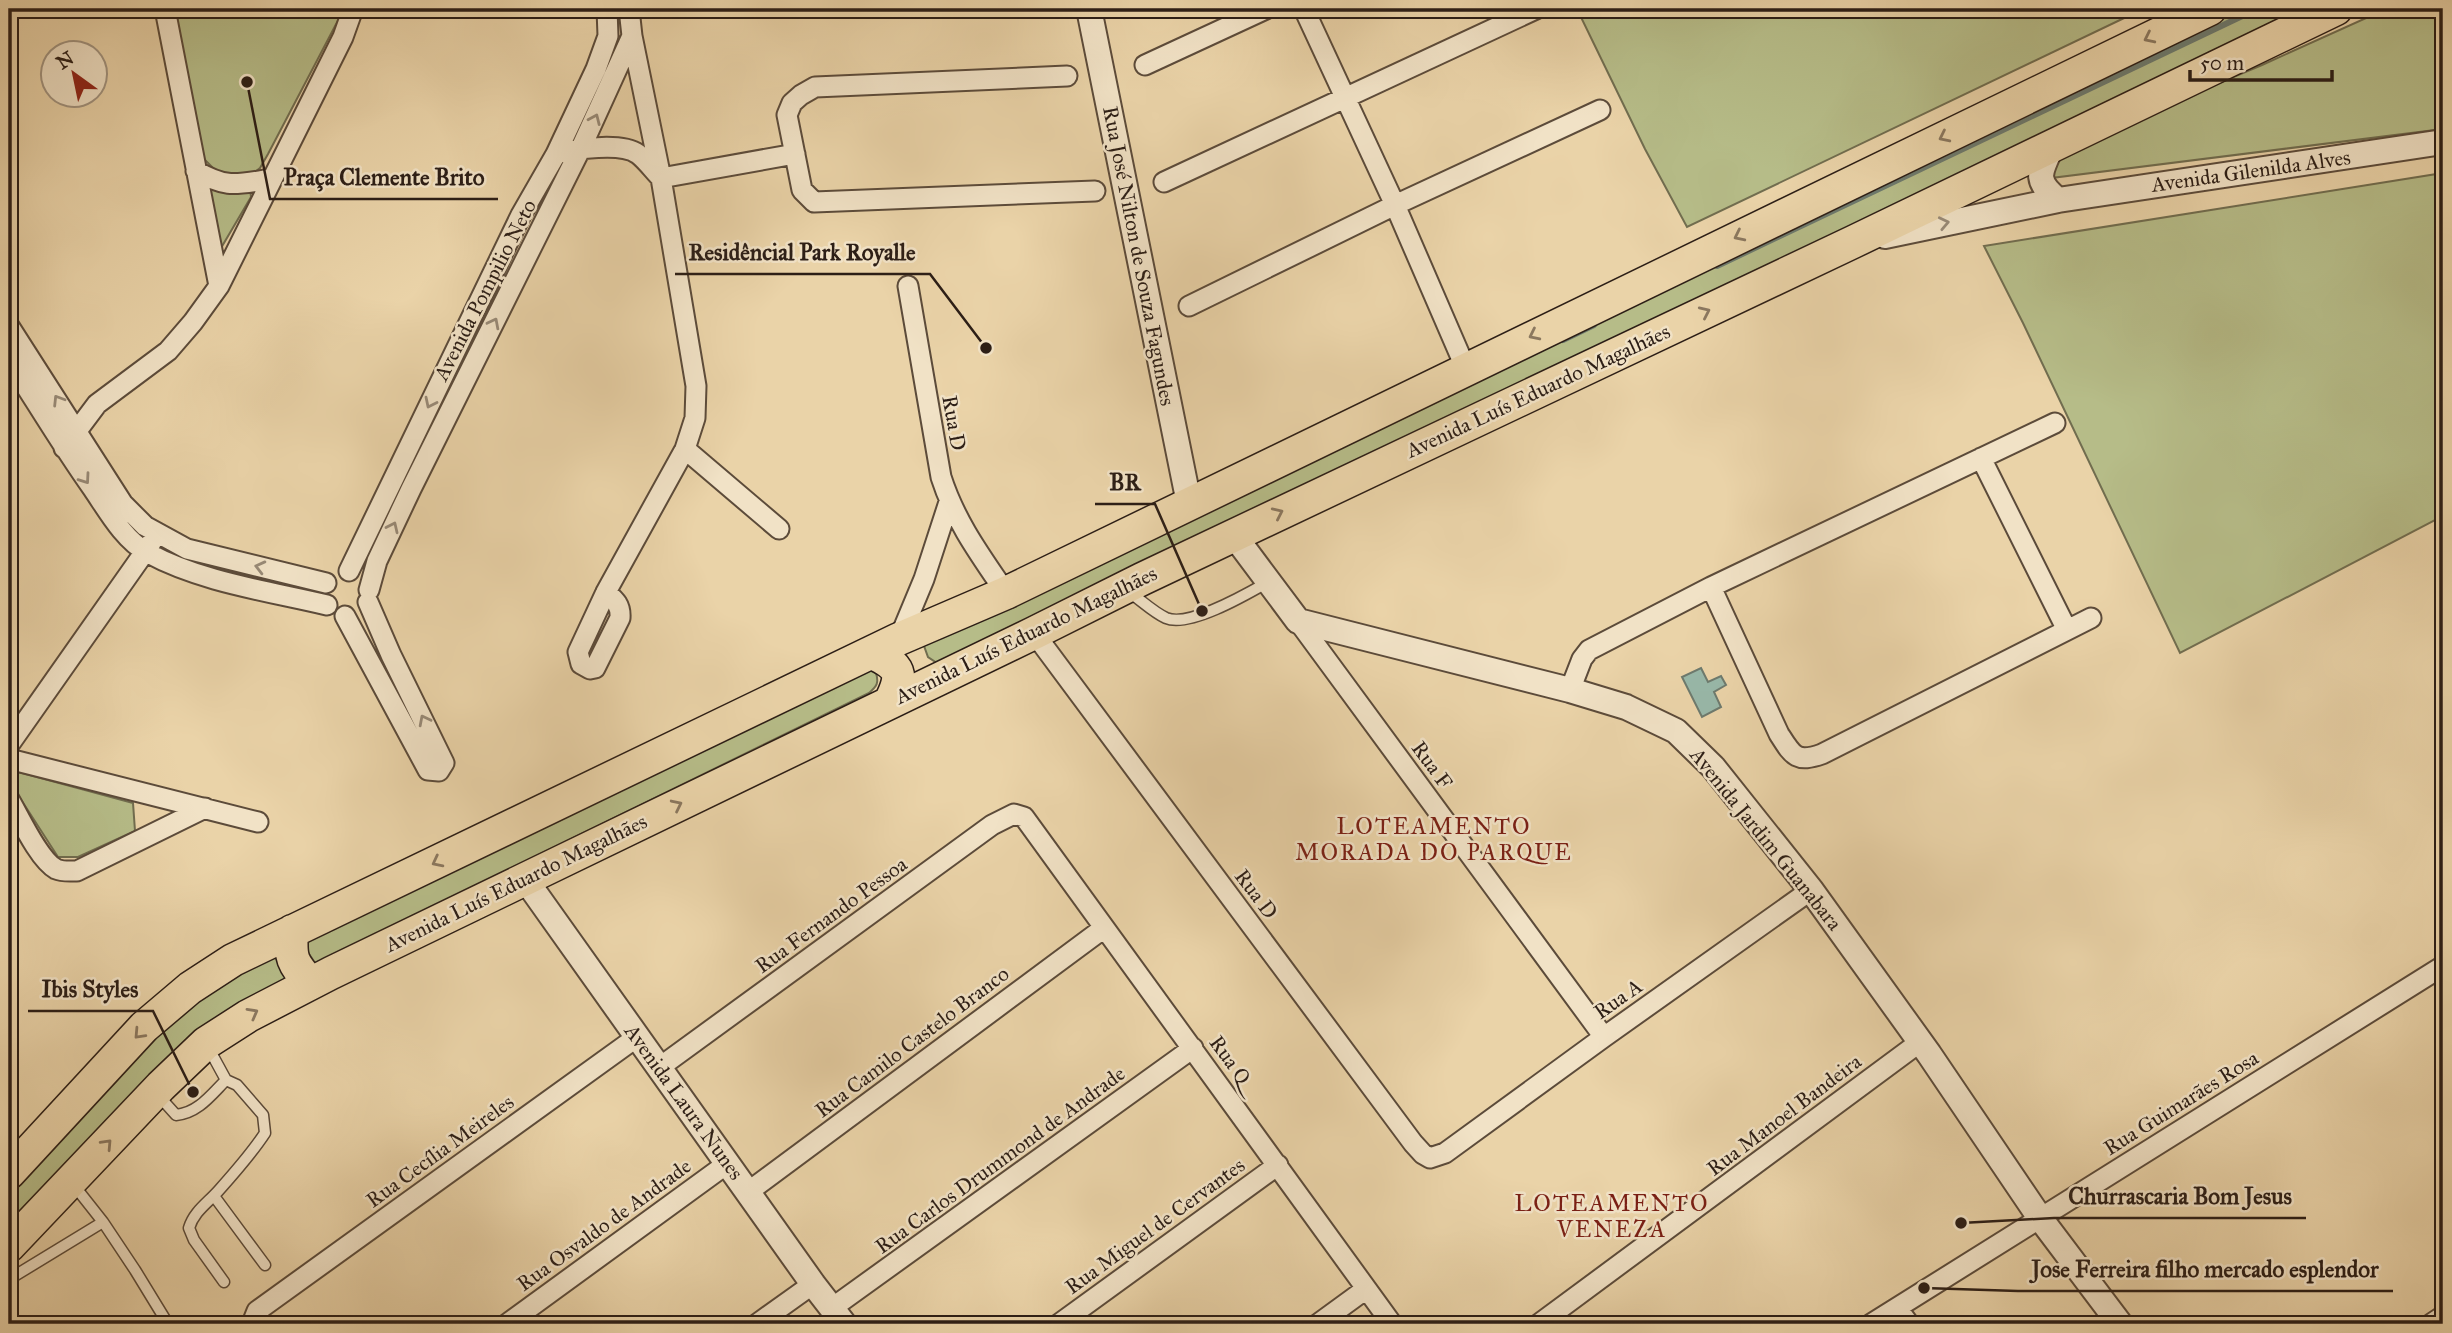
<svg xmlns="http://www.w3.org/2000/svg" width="2452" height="1333" viewBox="0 0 2452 1333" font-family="'IM FELL Great Primer',serif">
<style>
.green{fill:#b6bc88;stroke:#716d4f;stroke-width:2}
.water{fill:#98b8a9;stroke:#6d7a6e;stroke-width:2}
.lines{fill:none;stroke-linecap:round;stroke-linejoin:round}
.stream{stroke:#6d7a6e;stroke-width:6}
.service-casing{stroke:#5c4b3a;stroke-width:13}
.minor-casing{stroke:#5c4b3a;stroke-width:23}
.tertiary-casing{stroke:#5c4b3a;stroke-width:28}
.primary-casing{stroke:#2c1e16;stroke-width:35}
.service{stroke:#f1e2c6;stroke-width:10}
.minor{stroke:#f1e2c6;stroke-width:19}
.tertiary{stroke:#f1e2c6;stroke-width:24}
.primary{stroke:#ead3a8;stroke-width:32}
.oneway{stroke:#8b785f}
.oneway2{stroke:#988a77}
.labels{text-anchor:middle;stroke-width:5;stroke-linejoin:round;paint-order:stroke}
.street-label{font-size:21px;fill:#2c1e16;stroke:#f1e2c6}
.neighbourhood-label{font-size:23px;letter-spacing:2px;fill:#7a1f14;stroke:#f1e2c6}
.leader{fill:none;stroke:#2c1e16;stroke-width:2.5}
.callout-dot{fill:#2c1e16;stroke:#f1e2c6;stroke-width:2.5}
.callout-label{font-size:23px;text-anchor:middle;font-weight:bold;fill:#2c1e16;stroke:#f1e2c6;stroke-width:5;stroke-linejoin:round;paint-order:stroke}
</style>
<rect width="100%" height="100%" fill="#ead3a8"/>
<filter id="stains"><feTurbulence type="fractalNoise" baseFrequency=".00286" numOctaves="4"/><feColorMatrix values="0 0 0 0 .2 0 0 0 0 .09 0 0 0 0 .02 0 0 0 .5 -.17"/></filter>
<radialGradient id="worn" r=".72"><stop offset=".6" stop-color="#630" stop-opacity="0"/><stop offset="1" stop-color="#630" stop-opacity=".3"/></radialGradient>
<path class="green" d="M 175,9 L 344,9 L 268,154 L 260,168 L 249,177 L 218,173 L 203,158 Z
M 1577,9 L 2143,9 L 1687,227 L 1645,149 Z
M 2220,9 L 2299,9 L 2087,113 L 1440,423 L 1071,597 L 937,663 L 928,657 L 923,643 Z
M 2386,9 L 2443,9 L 2443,129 L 2051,178 L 2056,155 L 2104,131 L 2262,65 Z
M 2443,173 L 2443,516 L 2180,653 L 2023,323 L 1984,246 Z
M 206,185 L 230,193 L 250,189 L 251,197 L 221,248 Z
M 871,669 L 876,673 C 879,683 877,686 869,693 L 330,957 L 315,963 L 302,943 Z
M 11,770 L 133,803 L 135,831 L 78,857 L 58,857 L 9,781 L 9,772 Z
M 278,944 L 290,977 L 252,996 L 209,1023 L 9,1228 L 9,1183 L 162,1020 Z"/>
<path class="water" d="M 1701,668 L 1708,682 L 1721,676 L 1726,685 L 1714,692 L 1721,707 L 1702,717 L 1682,677 Z"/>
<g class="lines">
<path class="stream" d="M 1717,266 L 2257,9
M 1563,340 L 1594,325"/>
<g class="service-casing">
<path id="service" d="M 1129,592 C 1141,600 1153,612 1166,618 C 1189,628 1247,594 1268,582
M 158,1095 L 176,1115 C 198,1113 211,1095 226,1080 L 208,1047
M 73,1184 L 103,1222
M 214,1196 L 265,1265
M 9,1277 L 16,1275 L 103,1222 L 135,1270 L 168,1324
M 224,1282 L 194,1240 L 189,1228 C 194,1211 208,1203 220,1189 C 236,1171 252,1153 265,1133 L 263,1115 L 237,1085 L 226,1080"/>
</g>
<g class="minor-casing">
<path id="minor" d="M 165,9 L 219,286
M 1304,9 L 1395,205 L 1466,369
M 632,36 L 661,178 L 795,154
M 1145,65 L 1266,9
M 1067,76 L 815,87 L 801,95 L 792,103 L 787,115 L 802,190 L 814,202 L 1095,191
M 556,154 C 575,149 621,142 638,154 C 646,160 654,171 661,178 L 696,386 L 695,418 L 685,449 L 606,592 L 578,652 L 581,664 L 590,669 L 595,668 L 620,618 C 621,605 615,600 606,592
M 196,171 C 228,189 236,184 272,179
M 1164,182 L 1536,9
M 908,286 L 941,477 C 955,521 980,555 1006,593
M 1189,306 L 1395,205 L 1600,110
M 9,326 L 123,504 L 145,526 L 187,549 L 326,583
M 9,360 C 37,403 63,447 93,489 C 108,511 124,540 148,553 C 201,582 268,591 327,605
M 64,448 L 97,404 L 168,351 L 193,322 L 219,286 L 343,37 L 353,9
M 685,449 L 779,529
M 1981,458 L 2067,630
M 349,571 L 521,215 L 556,154 L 596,69 L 608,36 L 607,9
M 1711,587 L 1779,734 C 1793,756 1796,763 1822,754 L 2091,618
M 369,590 L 377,561 L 411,489 L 581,148 L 632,36 L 629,9
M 345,616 L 428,770 L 439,771 L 444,763 L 391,655 L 368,602
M 1298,621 L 1604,1037
M 1034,633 L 1413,1143 L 1423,1154 L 1430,1158 L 1445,1153 L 1604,1037 L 1811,890
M 899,639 L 924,579 L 949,502
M 1570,690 L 1582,659 L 1589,650 L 1711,587 L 2055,423
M 9,745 L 151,543
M 9,759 L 258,822
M 9,799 C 19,816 39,860 56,869 C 63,872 69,871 77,871 L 205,808
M 660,1067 L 992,825 L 1014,814 L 1024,817 L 1392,1324
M 748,1192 L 1104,928
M 832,1308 L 1193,1048
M 1897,1308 L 1909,1324
M 254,1324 L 253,1321 L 257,1311 L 637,1037
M 507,1324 L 728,1163
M 757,1324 L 813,1284
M 1059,1324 L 1278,1165
M 1318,1324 L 1366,1289
M 1539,1324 L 1920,1042
M 1871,1324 L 2443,966
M 2431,1324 L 2443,1316"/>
</g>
<g class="tertiary-casing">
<path id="tertiary" d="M 1089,9 L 1189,503
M 2052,146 C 2040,172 2033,180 2058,200
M 1885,236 L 2058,200 L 2443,142
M 1233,534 L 1298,621 L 1570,690 L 1626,707 L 1676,731 L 1713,767 L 1811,890 L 1929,1054 L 2040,1218 L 2120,1324
M 525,879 L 813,1284 L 844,1324"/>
</g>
<g class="primary-casing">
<path id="primary" d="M 872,653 C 901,666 904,674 890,702
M 292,931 C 290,959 292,962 310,983
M 9,1173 L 144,1027 L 190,988 L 233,960 L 899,639 L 1006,593 L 2210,9
M 9,1246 L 161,1086 L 206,1043 L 248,1016 L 331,973 L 1034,633 L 1142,579 L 1853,242 L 2336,9"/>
</g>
<use href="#service" class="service"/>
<use href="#minor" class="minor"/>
<use href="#tertiary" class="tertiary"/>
<use href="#primary" class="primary"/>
</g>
<defs><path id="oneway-chevron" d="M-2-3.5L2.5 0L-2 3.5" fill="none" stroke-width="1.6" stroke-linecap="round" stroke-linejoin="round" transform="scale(1.75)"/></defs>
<g class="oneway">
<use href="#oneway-chevron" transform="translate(2149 38) rotate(154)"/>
<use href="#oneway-chevron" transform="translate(1944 137) rotate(154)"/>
<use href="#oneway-chevron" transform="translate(1739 236) rotate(154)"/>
<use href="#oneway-chevron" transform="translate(1705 312) rotate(-25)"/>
<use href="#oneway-chevron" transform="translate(1534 335) rotate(154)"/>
<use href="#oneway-chevron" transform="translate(1278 513) rotate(-25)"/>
<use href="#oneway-chevron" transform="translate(677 805) rotate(-26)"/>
<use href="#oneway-chevron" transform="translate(437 862) rotate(153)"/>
<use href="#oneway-chevron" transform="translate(253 1013) rotate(-29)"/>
<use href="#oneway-chevron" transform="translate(139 1034) rotate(133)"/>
<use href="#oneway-chevron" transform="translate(107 1144) rotate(-47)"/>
</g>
<g class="oneway2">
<use href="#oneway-chevron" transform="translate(595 119) rotate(-66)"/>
<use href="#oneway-chevron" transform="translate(1944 223) rotate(-12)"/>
<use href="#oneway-chevron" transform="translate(494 323) rotate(-63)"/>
<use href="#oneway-chevron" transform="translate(58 400) rotate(-122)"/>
<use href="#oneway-chevron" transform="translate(430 403) rotate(116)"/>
<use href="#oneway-chevron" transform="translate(85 479) rotate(55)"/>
<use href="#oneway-chevron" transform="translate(393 527) rotate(-65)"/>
<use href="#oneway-chevron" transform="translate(260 567) rotate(-166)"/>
<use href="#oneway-chevron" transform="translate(424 720) rotate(-117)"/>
</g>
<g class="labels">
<g class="street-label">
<text transform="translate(2251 171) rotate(-8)" y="7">Avenida Gilenilda Alves</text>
<text transform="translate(1139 256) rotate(79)" y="7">Rua José Nilton de Souza Fagundes</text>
<text transform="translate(485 290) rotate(-63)" y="7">Avenida Pompilio Neto</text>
<text transform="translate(1538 391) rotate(-25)" y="7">Avenida Luís Eduardo Magalhães</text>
<text transform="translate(954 423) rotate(80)" y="7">Rua D</text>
<text transform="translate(1026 635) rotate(-26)" y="7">Avenida Luís Eduardo Magalhães</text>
<text transform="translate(1432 765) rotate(54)" y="7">Rua F</text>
<text transform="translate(1766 839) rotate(51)" y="7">Avenida Jardim Guanabara</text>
<text transform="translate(516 883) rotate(-26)" y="7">Avenida Luís Eduardo Magalhães</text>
<text transform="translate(1256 894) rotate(53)" y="7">Rua D</text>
<text transform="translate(831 915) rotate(-36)" y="7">Rua Fernando Pessoa</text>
<text transform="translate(1618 999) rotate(-35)" y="7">Rua A</text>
<text transform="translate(912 1042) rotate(-37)" y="7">Rua Camilo Castelo Branco</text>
<text transform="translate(1230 1060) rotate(54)" y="7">Rua Q</text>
<text transform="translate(684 1102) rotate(54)" y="7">Avenida Laura Nunes</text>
<text transform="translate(2181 1103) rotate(-32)" y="7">Rua Guimarães Rosa</text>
<text transform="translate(1784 1115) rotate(-37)" y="7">Rua Manoel Bandeira</text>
<text transform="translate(440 1151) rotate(-36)" y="7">Rua Cecília Meireles</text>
<text transform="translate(1000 1160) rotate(-36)" y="7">Rua Carlos Drummond de Andrade</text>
<text transform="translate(604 1225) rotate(-36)" y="7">Rua Osvaldo de Andrade</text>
<text transform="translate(1155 1226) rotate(-36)" y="7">Rua Miguel de Cervantes</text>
</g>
<g class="neighbourhood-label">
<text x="1434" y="834">LOTEAMENTO<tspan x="1434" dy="26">MORADA DO PARQUE</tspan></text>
<text x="1612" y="1211">LOTEAMENTO<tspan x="1612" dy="26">VENEZA</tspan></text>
</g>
</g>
<path class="leader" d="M247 82L270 199H498M986 348L930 274H675M1202 611L1155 504H1095M193 1092L153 1011H28M1961 1223L2054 1218H2306M1924 1288L2018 1291H2393"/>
<g class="callout-dot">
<circle cx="247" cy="82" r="7"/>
<circle cx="986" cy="348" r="7"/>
<circle cx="1202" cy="611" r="7"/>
<circle cx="193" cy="1092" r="7"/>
<circle cx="1961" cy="1223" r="7"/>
<circle cx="1924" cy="1288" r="7"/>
</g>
<g class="callout-label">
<text x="384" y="185">Praça Clemente Brito</text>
<text x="802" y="260">Residêncial Park Royalle</text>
<text x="1125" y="490">BR</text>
<text x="90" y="997">Ibis Styles</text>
<text x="2180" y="1204">Churrascaria Bom Jesus</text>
<text x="2205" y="1277">Jose Ferreira filho mercado esplendor</text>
</g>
<rect width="2452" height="1333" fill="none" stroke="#ead3a8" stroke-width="35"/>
<rect x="10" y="10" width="2431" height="1312" fill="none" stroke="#2c1e16" stroke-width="3.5"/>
<rect x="18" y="18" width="2417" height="1298" fill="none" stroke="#2c1e16" stroke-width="2"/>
<g transform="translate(74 74) rotate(327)"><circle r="33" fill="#f1e2c6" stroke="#a29480" stroke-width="2"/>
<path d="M0-5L12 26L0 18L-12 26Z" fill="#8f2418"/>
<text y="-10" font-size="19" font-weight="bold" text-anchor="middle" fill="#2c1e16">N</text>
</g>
<path d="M2190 70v10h142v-10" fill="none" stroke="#2c1e16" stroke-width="3.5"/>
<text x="2200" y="70" font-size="21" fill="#2c1e16" stroke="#f1e2c6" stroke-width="5" paint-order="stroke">50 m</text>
<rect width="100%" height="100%" filter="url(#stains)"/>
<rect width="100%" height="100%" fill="url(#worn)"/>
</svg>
